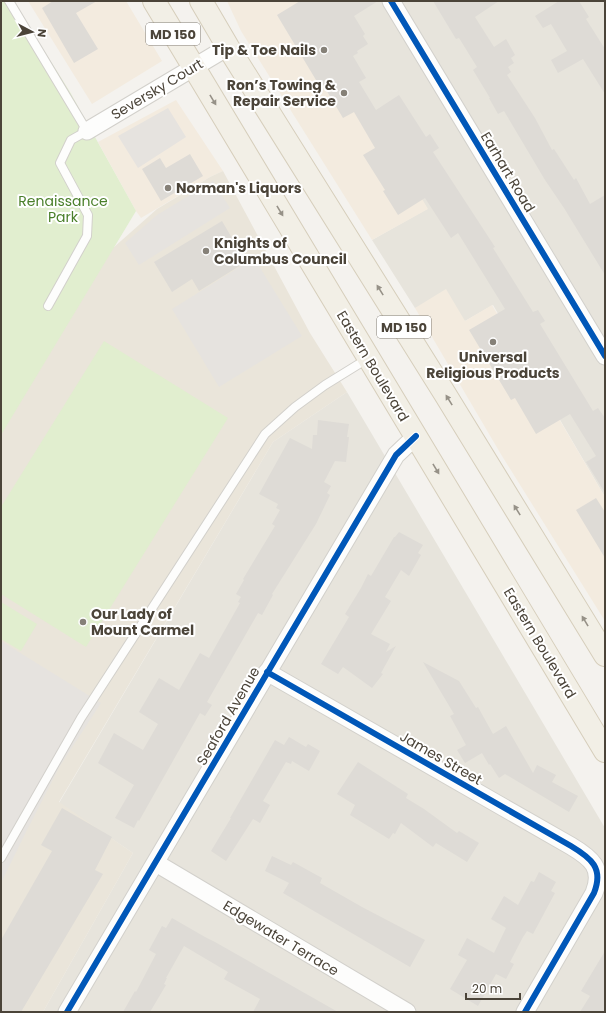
<svg xmlns="http://www.w3.org/2000/svg" width="606" height="1013" viewBox="0 0 606 1013" font-family="Poppins,sans-serif">
<style>
.residential{fill:#e7e4dc}
.commercial{fill:#f3ebdf}
.education{fill:#eae5da}
.green{fill:#e1eecf}
.parking{fill:#e6e3df}
.building{fill:#dedbd6}
.lines{fill:none;stroke-linecap:round;stroke-linejoin:round}
.lane-casing{stroke:#d2d0cb;stroke-width:10}
.street-casing{stroke:#d2d0cb;stroke-width:19}
.primary-casing{stroke:#d6cebb;stroke-width:24}
.lane{stroke:#fdfdfc;stroke-width:8}
.street{stroke:#fdfdfc;stroke-width:17}
.primary{stroke:#f2efe6;stroke-width:22}
.cycleway-casing{stroke:#fff;stroke-width:8}
.cycleway{stroke:#0057b8;stroke-width:6}
.oneway{fill:#969187}
.poi-dot{fill:#868178;stroke:#fff;stroke-width:1.5}
.labels{text-anchor:middle;stroke-width:4;stroke-linejoin:round;paint-order:stroke}
.shield{fill:#fff;stroke:#817c74;stroke-width:1}
.shield-label{font-size:13px;font-weight:bold;fill:#4b4439}
.poi-label{font-size:14px;font-weight:bold;fill:#4b4439;stroke:#fff;text-anchor:start}
.street-label{font-size:14px;fill:#4b4439;stroke:#fff}
.park-label{font-size:14px;fill:#4a7f2a;stroke:#fff}
</style>
<rect width="100%" height="100%" fill="#f4f2ee"/>
<path class="residential" d="M 305,1 L 605,1 L 605,497 L 493,305 L 465,321 L 422,306 L 415,308 L 372,240 L 427,209 Z
M 347,392 L 605,828 L 605,1012 L 43,1012 L 133,853 L 59,803 L 273,442 Z"/>
<path class="commercial" d="M 28,1 L 126,1 L 162,61 L 92,104 Z
M 227,1 L 305,1 L 428,209 L 372,240 L 241,31 Z
M 176,100 L 223,171 L 210,177 L 141,218 L 136,211 L 98,142 Z
M 446,289 L 465,321 L 492,305 L 605,497 L 605,621 L 502,456 L 415,308 Z"/>
<path class="education" d="M 223,171 L 310,333 L 347,392 L 273,442 L 59,802 L 133,853 L 43,1012 L 1,1012 L 1,431 L 113,248 L 157,209 L 210,177 Z"/>
<path class="green" d="M 1,1 L 13,1 L 70,92 L 136,211 L 1,435 Z
M 104,341 L 228,418 L 86,647 L 1,594 L 1,507 Z
M 1,602 L 37,624 L 21,651 L 1,639 Z"/>
<path class="parking" d="M 168,108 L 186,137 L 138,168 L 118,136 Z
M 213,181 L 230,208 L 139,265 L 125,243 L 157,215 Z
M 254,258 L 302,336 L 219,387 L 172,309 Z
M 1,641 L 101,703 L 60,766 L 27,830 L 1,883 Z"/>
<path class="building" d="M 53,1 L 97,1 L 76,13 L 98,49 L 74,63 L 42,8 Z
M 300,1 L 378,1 L 354,16 L 365,34 L 363,36 L 368,44 L 357,51 L 358,53 L 353,56 L 366,78 L 359,82 L 376,110 L 399,95 L 426,137 L 430,134 L 439,148 L 433,152 L 495,247 L 493,248 L 533,312 L 538,310 L 545,321 L 540,324 L 593,411 L 598,408 L 605,418 L 605,493 L 586,462 L 596,456 L 570,414 L 536,434 L 515,398 L 511,400 L 469,330 L 505,309 L 458,233 L 451,238 L 425,198 L 398,215 L 383,191 L 385,190 L 363,155 L 375,148 L 354,112 L 343,118 L 322,83 L 319,85 L 277,15 Z
M 433,1 L 499,1 L 475,17 L 494,47 L 506,39 L 515,55 L 511,58 L 514,63 L 508,67 L 511,72 L 507,75 L 535,118 L 552,150 L 554,149 L 574,180 L 576,178 L 590,204 L 605,195 L 605,275 L 564,208 L 545,180 L 504,111 L 498,114 L 489,98 L 490,98 L 473,70 L 477,67 L 459,38 L 456,39 Z
M 559,1 L 579,1 L 589,17 L 586,19 L 605,49 L 605,94 L 583,59 L 558,73 L 551,60 L 567,51 L 551,24 L 543,28 L 535,16 Z
M 190,154 L 203,176 L 161,201 L 142,169 L 160,158 L 166,168 Z
M 222,221 L 246,262 L 199,291 L 192,279 L 172,292 L 154,262 Z
M 318,420 L 349,424 L 347,437 L 349,437 L 346,462 L 335,461 L 324,482 L 331,486 L 327,493 L 330,495 L 316,524 L 272,594 L 273,595 L 262,615 L 258,613 L 207,702 L 212,705 L 205,716 L 200,713 L 139,821 L 138,820 L 134,828 L 115,818 L 134,785 L 98,763 L 114,733 L 143,750 L 158,724 L 139,712 L 159,678 L 179,690 L 200,653 L 209,658 L 240,603 L 238,602 L 241,597 L 236,594 L 244,580 L 243,579 L 275,526 L 272,524 L 280,510 L 276,508 L 278,504 L 259,494 L 290,438 L 312,449 L 313,435 L 317,435 Z
M 596,498 L 605,512 L 605,558 L 576,510 Z
M 399,532 L 423,545 L 418,553 L 421,555 L 409,576 L 401,570 L 385,597 L 391,601 L 371,634 L 390,644 L 386,652 L 396,646 L 381,673 L 383,674 L 372,688 L 343,667 L 338,674 L 321,664 L 349,617 L 345,614 L 361,588 L 368,574 L 371,576 L 394,537 L 395,537 Z
M 423,662 L 459,681 L 476,708 L 478,707 L 493,734 L 506,726 L 533,773 L 537,765 L 556,775 L 552,782 L 578,796 L 569,812 L 505,774 L 499,778 L 490,764 L 489,765 L 482,753 L 465,763 L 457,750 L 466,745 L 450,716 L 454,714 Z
M 289,737 L 306,747 L 308,744 L 320,751 L 309,771 L 292,761 L 291,764 L 286,762 L 263,801 L 270,805 L 260,823 L 253,819 L 226,861 L 211,851 L 231,818 L 230,818 L 275,740 L 284,745 Z
M 358,762 L 408,794 L 406,798 L 424,809 L 457,833 L 459,831 L 479,843 L 467,862 L 436,843 L 433,847 L 401,823 L 395,834 L 393,833 L 389,839 L 350,815 L 355,805 L 337,794 Z
M 62,808 L 112,837 L 95,870 L 103,874 L 21,1012 L 1,1012 L 1,940 L 52,851 L 41,845 Z
M 272,856 L 291,865 L 293,862 L 322,878 L 320,883 L 362,907 L 425,940 L 410,967 L 283,893 L 289,883 L 265,871 Z
M 539,872 L 556,882 L 551,891 L 555,893 L 533,934 L 527,931 L 523,937 L 510,962 L 514,964 L 506,979 L 496,974 L 478,1006 L 450,989 L 467,960 L 458,955 L 467,938 L 494,953 L 506,928 L 491,919 L 504,896 L 518,905 L 531,881 L 534,882 Z
M 172,918 L 205,937 L 215,942 L 338,1012 L 253,1012 L 260,999 L 224,979 L 228,972 L 184,946 L 166,978 L 167,978 L 164,984 L 166,985 L 150,1012 L 123,1012 L 135,991 L 136,992 L 156,954 L 149,950 L 162,926 L 166,928 Z
M 605,951 L 605,1012 L 580,1012 L 590,996 L 581,991 Z"/>
<g class="lines">
<g class="lane-casing">
<path id="lane" d="M 9,1 L 87,131 L 71,140 L 60,163 L 88,215 L 87,236 L 48,306
M 1,858 L 81,718 L 265,434 L 295,407 L 325,385 L 367,359"/>
</g>
<g class="street-casing">
<path id="street" d="M 391,1 L 605,356
M 87,131 L 228,47
M 267,672 L 571,846 C 591,858 604,868 594,893 L 525,1012
M 156,863 L 407,1012
M 67,1012 L 396,455 L 416,436"/>
</g>
<g class="primary-casing">
<path id="primary" d="M 154,1 L 605,751
M 201,1 L 228,47 L 445,394 L 605,655"/>
</g>
<use href="#lane" class="lane"/>
<use href="#street" class="street"/>
<use href="#primary" class="primary"/>
<g class="cycleway-casing">
<path id="cycleway" d="M 391,1 L 605,356
M 267,672 L 571,846 C 591,858 604,868 594,893 L 525,1012
M 67,1012 L 396,455 L 416,436"/>
</g>
<use href="#cycleway" class="cycleway"/>
</g>
<defs><path id="oneway-solid" d="M-6-.8H1V-3.2L6.5 0L1 3.2V.8H-6Z"/></defs>
<g class="oneway">
<use href="#oneway-solid" transform="translate(213 100) rotate(59)"/>
<use href="#oneway-solid" transform="translate(280 211) rotate(59)"/>
<use href="#oneway-solid" transform="translate(380 290) rotate(-122)"/>
<use href="#oneway-solid" transform="translate(449 400) rotate(-122)"/>
<use href="#oneway-solid" transform="translate(436 469) rotate(59)"/>
<use href="#oneway-solid" transform="translate(517 510) rotate(-122)"/>
<use href="#oneway-solid" transform="translate(585 621) rotate(-121)"/>
</g>
<g class="poi-dot">
<circle cx="324" cy="50" r="4"/>
<circle cx="344" cy="93" r="4"/>
<circle cx="168" cy="188" r="4"/>
<circle cx="206" cy="251" r="4"/>
<circle cx="493" cy="342" r="4"/>
<circle cx="83" cy="622" r="4"/>
</g>
<g class="labels">
<g class="shield">
<rect x="146" y="23" width="54" height="22" rx="3"/>
<rect x="377" y="316" width="54" height="22" rx="3"/>
</g>
<g class="shield-label">
<text x="173" y="39">MD 150</text>
<text x="404" y="332">MD 150</text>
</g>
<g class="poi-label">
<text x="316" y="55" text-anchor="end">Tip &amp; Toe Nails</text>
<text x="336" y="90" text-anchor="end">Ron’s Towing &amp;<tspan x="336" dy="16">Repair Service</tspan></text>
<text x="176" y="193">Norman's Liquors</text>
<text x="214" y="248">Knights of<tspan x="214" dy="16">Columbus Council</tspan></text>
<text x="493" y="362" text-anchor="middle">Universal<tspan x="493" dy="16">Religious Products</tspan></text>
<text x="91" y="619">Our Lady of<tspan x="91" dy="16">Mount Carmel</tspan></text>
</g>
<g class="street-label">
<text transform="translate(157 89) rotate(-31)" y="5">Seversky Court</text>
<text transform="translate(508 172) rotate(59)" y="5">Earhart Road</text>
<text transform="translate(373 366) rotate(59)" y="5">Eastern Boulevard</text>
<text transform="translate(540 643) rotate(59)" y="5">Eastern Boulevard</text>
<text transform="translate(228 716) rotate(-60)" y="5">Seaford Avenue</text>
<text transform="translate(441 758) rotate(30)" y="5">James Street</text>
<text transform="translate(281 938) rotate(31)" y="5">Edgewater Terrace</text>
</g>
<g class="park-label">
<text x="63" y="206">Renaissance<tspan x="63" dy="16">Park</tspan></text>
</g>
</g>
<rect width="606" height="1013" fill="none" stroke="#4b4439" stroke-width="4"/>
<g transform="translate(32 32) rotate(97)" stroke="#ffffff" stroke-width="3" paint-order="stroke">
<path d="M0-3L7 15L0 10L-7 15Z" fill="#4b4439"/>
<text y="-6" font-size="11" font-weight="bold" text-anchor="middle" fill="#4b4439">N</text>
</g>
<path d="M466 993v6h54v-6" fill="none" stroke="#4b4439" stroke-width="2"/>
<text x="472" y="993" font-size="12" fill="#4b4439" stroke="#ffffff" stroke-width="3" paint-order="stroke">20 m</text>
</svg>
